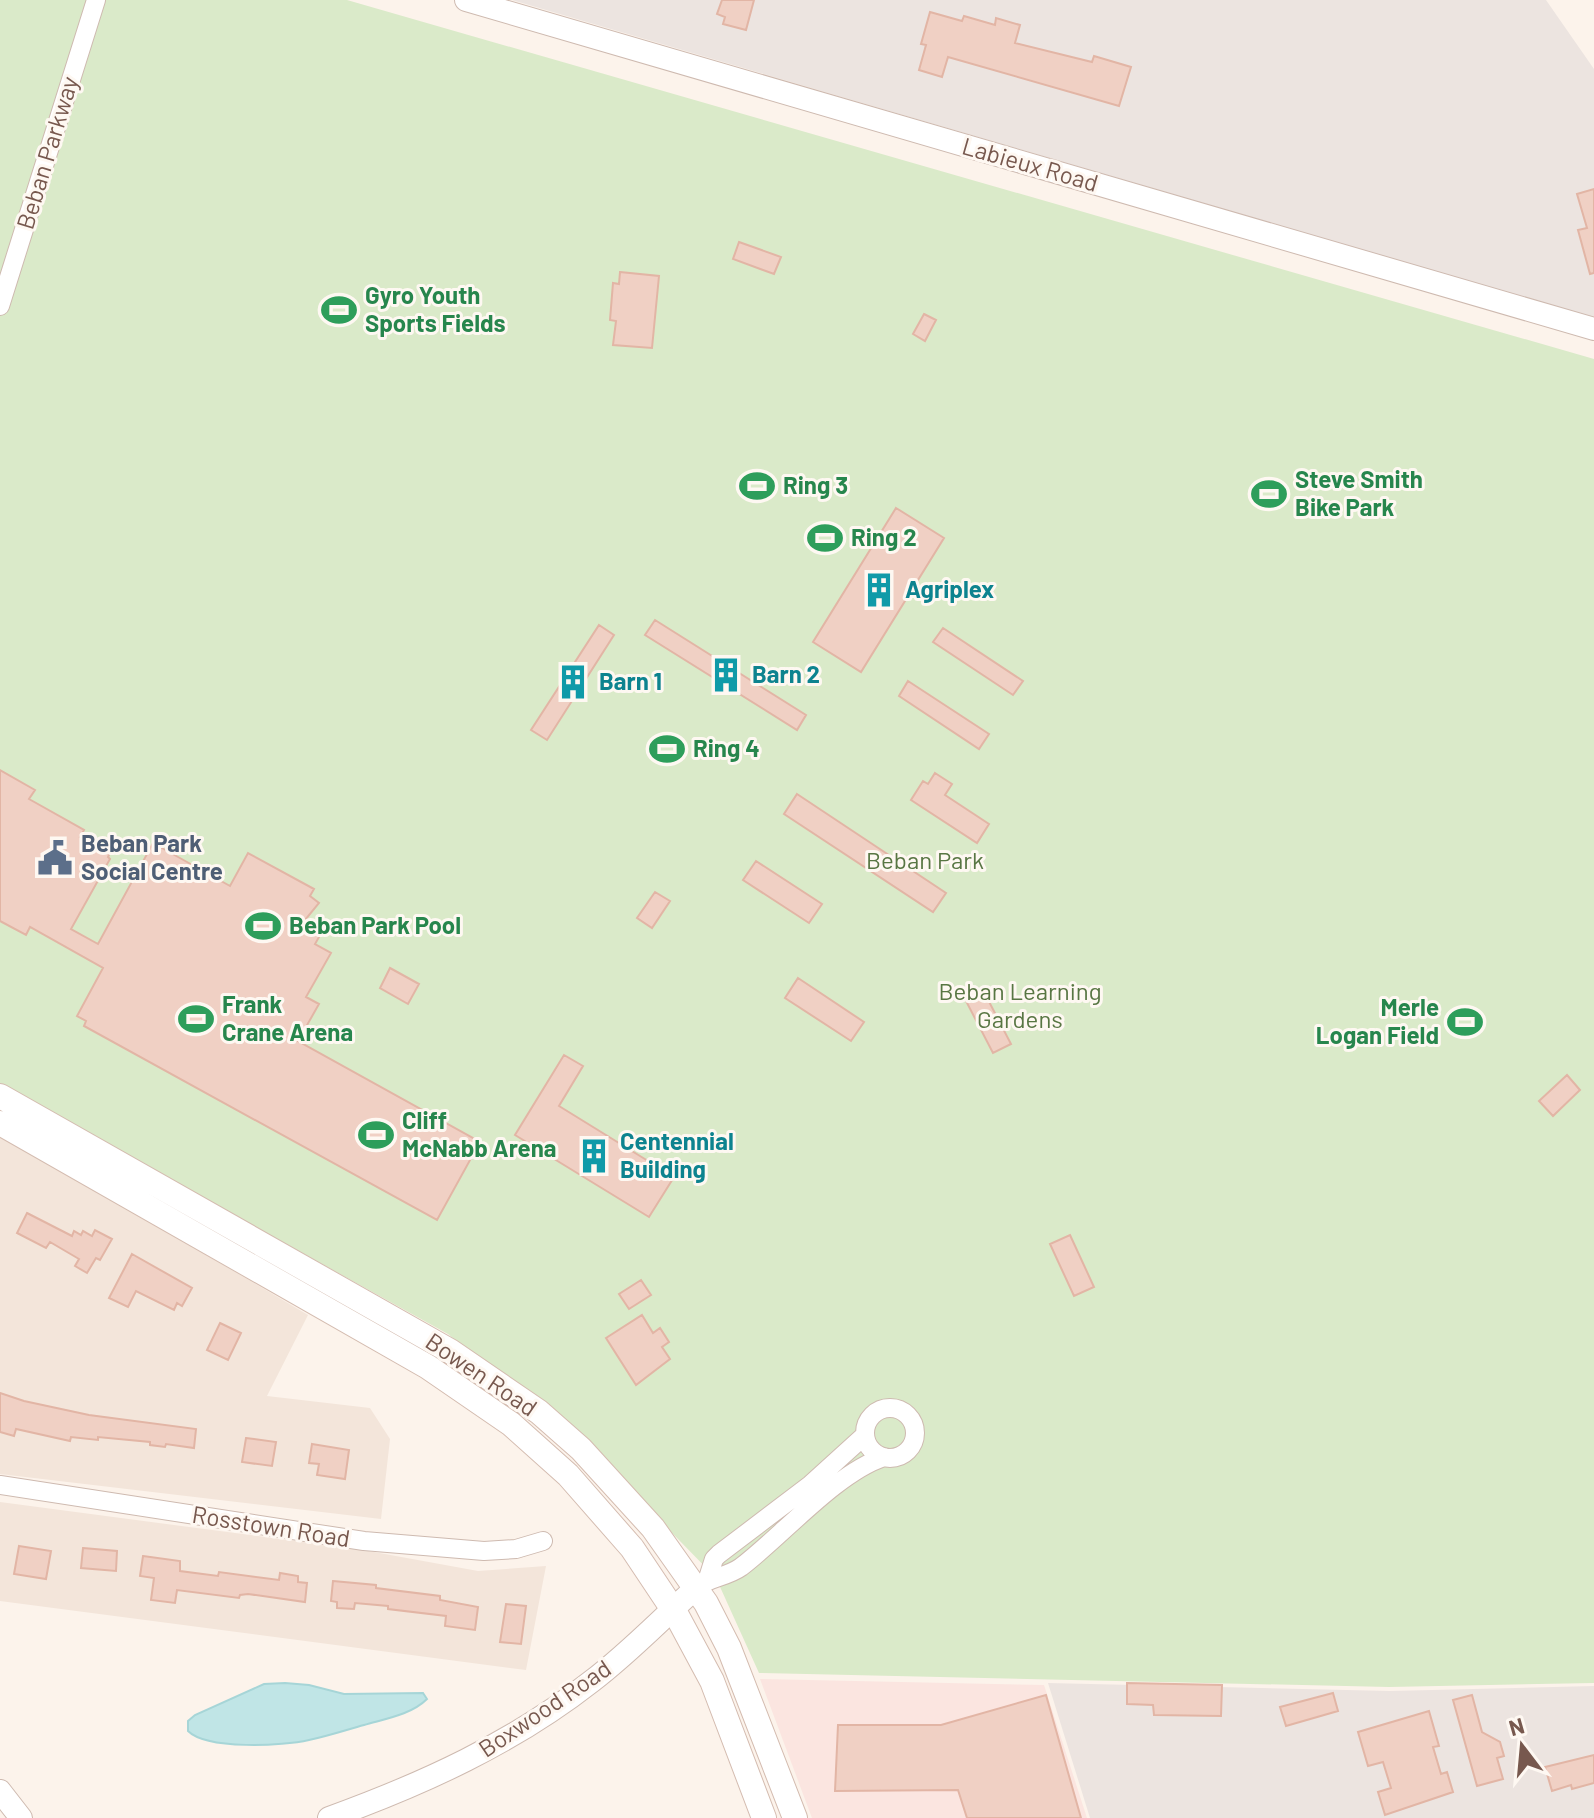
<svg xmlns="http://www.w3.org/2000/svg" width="1594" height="1818" viewBox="0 0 1594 1818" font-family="Barlow,sans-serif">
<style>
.residential{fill:#f3e5da}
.commercial{fill:#fbe5e0}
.industrial{fill:#ece4e0}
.green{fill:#daeac9}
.water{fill:#c0e5e6;stroke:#a6d5d7;stroke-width:2}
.building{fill:#f0d0c4;stroke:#e2b5a5;stroke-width:2}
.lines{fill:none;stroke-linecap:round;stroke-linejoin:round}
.minor-casing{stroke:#cebab0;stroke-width:20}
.tertiary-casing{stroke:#cebab0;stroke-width:24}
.secondary-casing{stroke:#d4bcb0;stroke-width:26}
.minor{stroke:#fff;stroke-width:18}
.tertiary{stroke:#fff;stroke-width:22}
.secondary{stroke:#fff;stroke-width:24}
.labels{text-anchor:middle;stroke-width:6;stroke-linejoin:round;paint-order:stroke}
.street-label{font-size:24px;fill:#77584e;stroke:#fef8f2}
.leisure-label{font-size:24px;font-weight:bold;fill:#27864d;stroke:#fef8f2;text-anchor:start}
.culture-label{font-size:24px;font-weight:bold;fill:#0d838f;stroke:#fef8f2;text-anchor:start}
.service-label{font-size:24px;font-weight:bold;fill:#4e5e75;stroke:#fef8f2;text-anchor:start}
.park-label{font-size:24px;fill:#587643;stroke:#fef8f2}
</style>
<rect width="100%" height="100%" fill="#fcf3eb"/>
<path class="residential" d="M 0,1133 L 308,1315 L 267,1396 L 370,1408 L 390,1439 L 381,1519 L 0,1474 Z
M 0,1502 L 363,1550 L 478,1571 L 546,1566 L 526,1670 L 0,1601 Z"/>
<path class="commercial" d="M 760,1679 L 1044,1685 L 1087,1818 L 812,1818 Z"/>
<path class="industrial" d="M 512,0 L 1546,0 L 1594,69 L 1594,318 Z
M 1048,1683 L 1390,1691 L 1594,1686 L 1594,1818 L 1090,1818 Z"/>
<path class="green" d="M 0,0 L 347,0 L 1594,359 L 1594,1683 L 1389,1687 L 759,1673 L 716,1578 L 600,1459 L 448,1334 L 0,1085 Z"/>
<path class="water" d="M 285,1683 L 309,1685 L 344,1694 L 423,1693 L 427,1699 C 411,1715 384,1719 364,1725 C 346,1730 328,1736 309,1740 C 283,1746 207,1750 188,1731 L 188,1721 L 195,1715 L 264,1684 Z"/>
<path class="building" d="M 722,0 L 754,0 L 746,30 L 723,24 L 725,17 L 717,14 Z
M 930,12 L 962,21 L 964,16 L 995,25 L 996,18 L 1020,25 L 1015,43 L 1092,62 L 1094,56 L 1131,67 L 1119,106 L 948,57 L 942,77 L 919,70 L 926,45 L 921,44 Z
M 1594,189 L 1594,273 L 1590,274 L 1578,230 L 1587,228 L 1577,194 Z
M 739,242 L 781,257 L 774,274 L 733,259 Z
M 620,272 L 659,276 L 652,348 L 613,345 L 616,321 L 610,320 L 613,283 L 619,284 Z
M 924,314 L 936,320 L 925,341 L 913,334 Z
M 896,508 L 944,538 L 861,672 L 813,642 Z
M 655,620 L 806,715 L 797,730 L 645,635 Z
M 599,625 L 614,635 L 547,740 L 531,730 Z
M 943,628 L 1023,681 L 1013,695 L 933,642 Z
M 908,681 L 989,734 L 979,749 L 899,696 Z
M 0,770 L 35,790 L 29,799 L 84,830 L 80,837 L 110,853 L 108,857 L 110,859 L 71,929 L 98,944 L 153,843 L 230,886 L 248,853 L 314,889 L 310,896 L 319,903 L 305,920 L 323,930 L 315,944 L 331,953 L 306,997 L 319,1004 L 298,1041 L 480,1142 L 437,1220 L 84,1026 L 86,1021 L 77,1016 L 103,968 L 30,927 L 26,935 L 0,921 Z
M 935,773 L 952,784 L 945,795 L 989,824 L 977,843 L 911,800 L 923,781 L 928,784 Z
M 797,794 L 946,893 L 933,912 L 784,814 Z
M 756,861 L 822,904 L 809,923 L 743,880 Z
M 655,892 L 670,901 L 652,928 L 637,918 Z
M 390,968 L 419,984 L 408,1004 L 380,988 Z
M 798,978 L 864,1022 L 851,1041 L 785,998 Z
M 984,992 L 1011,1044 L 993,1053 L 966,1001 Z
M 564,1055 L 583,1066 L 559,1106 L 674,1177 L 649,1217 L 515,1135 Z
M 1567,1075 L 1580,1090 L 1553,1116 L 1539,1101 Z
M 27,1213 L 72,1236 L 74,1231 L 81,1235 L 83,1231 L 92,1236 L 95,1230 L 112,1239 L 100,1260 L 96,1258 L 87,1273 L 75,1266 L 79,1259 L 50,1242 L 46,1248 L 17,1233 Z
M 1070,1235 L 1094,1287 L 1074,1296 L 1050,1244 Z
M 132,1254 L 192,1288 L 182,1306 L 177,1303 L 174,1310 L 136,1291 L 128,1307 L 109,1298 Z
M 641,1280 L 651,1295 L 629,1309 L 619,1294 Z
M 642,1315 L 653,1333 L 660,1328 L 669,1342 L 662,1347 L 670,1359 L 636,1385 L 606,1338 Z
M 220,1323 L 241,1333 L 228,1360 L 207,1350 Z
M 0,1393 L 24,1401 L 89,1415 L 196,1429 L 194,1448 L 166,1444 L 165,1447 L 150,1445 L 150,1442 L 98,1437 L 98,1440 L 71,1437 L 70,1441 L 16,1429 L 14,1436 L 0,1432 Z
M 246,1438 L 276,1442 L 272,1466 L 242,1462 Z
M 312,1444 L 349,1450 L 345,1479 L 317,1475 L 319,1464 L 309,1463 Z
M 19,1546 L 51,1551 L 46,1579 L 14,1574 Z
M 83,1548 L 117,1551 L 116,1571 L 81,1568 Z
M 143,1556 L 180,1561 L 180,1571 L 218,1576 L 219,1572 L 279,1580 L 280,1573 L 298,1576 L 298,1582 L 307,1583 L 305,1602 L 248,1594 L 240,1595 L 239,1598 L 177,1590 L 175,1603 L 151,1600 L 154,1578 L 140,1576 Z
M 333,1581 L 376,1585 L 376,1588 L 440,1596 L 440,1600 L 478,1607 L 475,1630 L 445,1626 L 446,1616 L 388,1609 L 388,1606 L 355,1603 L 354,1609 L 337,1608 L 337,1602 L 331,1601 Z
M 506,1604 L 526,1606 L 521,1644 L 500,1642 Z
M 1127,1683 L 1222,1685 L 1221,1716 L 1154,1715 L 1153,1705 L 1127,1704 Z
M 1333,1693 L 1338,1711 L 1286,1726 L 1280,1707 Z
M 1046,1695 L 1081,1818 L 967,1818 L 958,1790 L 835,1791 L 838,1725 L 941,1725 Z
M 1472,1695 L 1482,1732 L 1500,1742 L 1504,1756 L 1497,1758 L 1503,1779 L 1477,1786 L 1453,1700 Z
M 1429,1711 L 1439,1746 L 1433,1747 L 1441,1774 L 1447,1772 L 1453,1792 L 1385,1815 L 1378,1792 L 1391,1788 L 1383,1762 L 1368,1766 L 1358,1732 Z
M 1594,1755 L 1594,1783 L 1572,1789 L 1571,1785 L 1552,1791 L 1545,1767 Z"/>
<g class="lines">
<g class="minor-casing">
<path id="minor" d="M 0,306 L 96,0
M865 1433a25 25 0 1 1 50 0a25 25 0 1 1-50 0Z
M 0,1485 L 364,1541 L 484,1551 L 516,1549 L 543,1541
M 708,1578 L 714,1559 L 719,1554 L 810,1485 L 864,1436
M 696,1588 C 710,1577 727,1577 741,1567 C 783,1535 836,1473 884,1457"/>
</g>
<g class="tertiary-casing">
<path id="tertiary" d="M 466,0 L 1594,329
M 0,1791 L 21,1818
M 329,1818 C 423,1784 513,1743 592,1681 C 629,1653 661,1619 696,1588"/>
</g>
<g class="secondary-casing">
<path id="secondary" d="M 0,1096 L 450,1351 L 539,1412 L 581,1449 L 653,1528 L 706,1603 L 729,1648 L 795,1818
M 0,1123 L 428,1367 L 511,1424 L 568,1475 L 632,1548 L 676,1614 L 712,1681 L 764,1818"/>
</g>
<use href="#minor" class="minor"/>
<use href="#tertiary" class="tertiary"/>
<use href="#secondary" class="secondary"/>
</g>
<defs>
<g id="stadium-bare" transform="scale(2.76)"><path d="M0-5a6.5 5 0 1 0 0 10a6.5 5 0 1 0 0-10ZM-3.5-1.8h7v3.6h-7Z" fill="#2e9e5b" stroke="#fef8f2" stroke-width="2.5" paint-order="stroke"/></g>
<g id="building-bare" transform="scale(2.76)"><path d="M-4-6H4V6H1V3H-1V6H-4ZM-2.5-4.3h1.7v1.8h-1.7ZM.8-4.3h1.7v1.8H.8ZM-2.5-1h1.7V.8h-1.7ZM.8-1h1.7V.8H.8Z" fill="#0f9aa8" stroke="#fef8f2" stroke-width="2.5" paint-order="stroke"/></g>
<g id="civic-bare" transform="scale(2.76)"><path d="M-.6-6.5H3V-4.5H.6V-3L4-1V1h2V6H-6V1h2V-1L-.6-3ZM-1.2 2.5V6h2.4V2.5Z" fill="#5c6f8a" stroke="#fef8f2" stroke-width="2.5" paint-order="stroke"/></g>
</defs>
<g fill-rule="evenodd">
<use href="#stadium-bare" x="339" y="310"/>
<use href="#stadium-bare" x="757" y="486"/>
<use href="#stadium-bare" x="1269" y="494"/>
<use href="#stadium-bare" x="825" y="538"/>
<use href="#building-bare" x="879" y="590"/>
<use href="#building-bare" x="726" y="675"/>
<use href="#building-bare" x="573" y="682"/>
<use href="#stadium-bare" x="667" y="749"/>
<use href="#civic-bare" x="55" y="858"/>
<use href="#stadium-bare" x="263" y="926"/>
<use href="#stadium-bare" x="196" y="1019"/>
<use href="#stadium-bare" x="1465" y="1022"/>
<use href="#stadium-bare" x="376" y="1135"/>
<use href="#building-bare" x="594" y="1156"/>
</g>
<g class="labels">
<g class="street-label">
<text transform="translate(48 153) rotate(-73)" y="8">Beban Parkway</text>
<text transform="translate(1030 165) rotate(16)" y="8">Labieux Road</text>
<text transform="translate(481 1375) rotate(34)" y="8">Bowen Road</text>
<text transform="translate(271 1527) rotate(9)" y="8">Rosstown Road</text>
<text transform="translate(545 1709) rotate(-34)" y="8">Boxwood Road</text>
</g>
<g class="leisure-label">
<text x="365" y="304">Gyro Youth<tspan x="365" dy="28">Sports Fields</tspan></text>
<text x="1295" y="488">Steve Smith<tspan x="1295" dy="28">Bike Park</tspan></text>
<text x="783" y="494">Ring 3</text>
<text x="851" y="546">Ring 2</text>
<text x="693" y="757">Ring 4</text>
<text x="289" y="934">Beban Park Pool</text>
<text x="222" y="1013">Frank<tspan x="222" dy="28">Crane Arena</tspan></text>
<text x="1439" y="1016" text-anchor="end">Merle<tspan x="1439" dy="28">Logan Field</tspan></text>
<text x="402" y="1129">Cliff<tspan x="402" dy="28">McNabb Arena</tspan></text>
</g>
<g class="culture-label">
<text x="905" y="598">Agriplex</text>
<text x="752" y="683">Barn 2</text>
<text x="599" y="690">Barn 1</text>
<text x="620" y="1150">Centennial<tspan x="620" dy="28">Building</tspan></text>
</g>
<g class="service-label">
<text x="81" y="852">Beban Park<tspan x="81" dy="28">Social Centre</tspan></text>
</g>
<g class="park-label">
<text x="925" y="869">Beban Park</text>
<text x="1020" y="1000">Beban Learning<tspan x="1020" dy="28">Gardens</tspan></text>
</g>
</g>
<g transform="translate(1522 1746) rotate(344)" stroke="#fef8f2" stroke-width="6" paint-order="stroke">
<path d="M0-6L14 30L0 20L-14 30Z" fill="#77584e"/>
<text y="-12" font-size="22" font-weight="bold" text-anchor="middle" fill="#77584e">N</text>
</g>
</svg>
